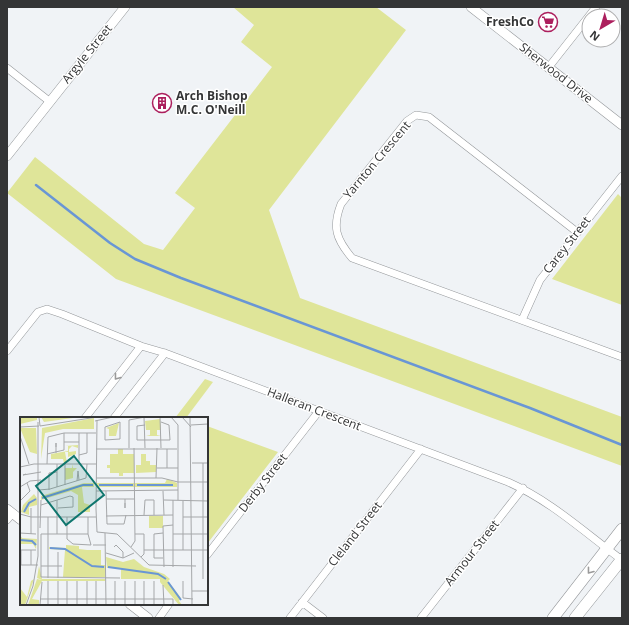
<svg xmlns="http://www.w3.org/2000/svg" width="629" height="625" viewBox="0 0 629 625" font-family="'Open Sans',sans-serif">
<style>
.green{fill:#dfe599}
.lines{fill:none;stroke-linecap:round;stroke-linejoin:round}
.stream{stroke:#6996d5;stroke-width:2.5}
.minor-casing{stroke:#94979a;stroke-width:8}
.tertiary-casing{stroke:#94979a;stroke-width:10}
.secondary-casing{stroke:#94979a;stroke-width:12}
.minor{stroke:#fff;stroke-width:7}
.tertiary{stroke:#fff;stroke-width:9}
.secondary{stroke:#fff;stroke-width:11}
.oneway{stroke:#9a9a9a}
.labels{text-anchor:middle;stroke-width:3;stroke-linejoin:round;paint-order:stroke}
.poi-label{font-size:12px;font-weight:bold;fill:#343536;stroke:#fff;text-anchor:end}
.street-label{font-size:12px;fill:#343536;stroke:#fff}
.inset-river{fill:none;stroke:#6996d5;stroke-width:2}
.inset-road{fill:none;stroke:#a5a7a9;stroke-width:1}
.view{fill:#0f766e;fill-opacity:0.15;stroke:#0f766e;stroke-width:2}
.inset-edge{fill:none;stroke:#343536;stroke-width:2}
</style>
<rect width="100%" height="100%" fill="#f0f3f6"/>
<path class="green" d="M 233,7 L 376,7 L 406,30 L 269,210 L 300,298 L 622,417 L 622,466 L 116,279 L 7,193 L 35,157 L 144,244 L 163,250 L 195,208 L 175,193 L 272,67 L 241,42 L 254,25 Z
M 618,194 L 622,198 L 622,305 L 552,279 Z
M 205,379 L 213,382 L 186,418 L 175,418 Z
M 207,426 L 278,452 L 207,544 Z"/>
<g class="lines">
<path class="stream" d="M 36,185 L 110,243 L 135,259 L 181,278 L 530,408 L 622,445"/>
<g class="minor-casing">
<path id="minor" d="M 589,16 L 596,7
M 7,68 L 49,101
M 548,68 L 589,16
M 577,232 L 429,117 L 416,115 L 407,121 L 341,204 C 332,227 336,239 352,258 L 622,357
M 522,320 L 540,280 L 622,176
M 7,351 L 38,312 L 47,309 L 62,314 L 141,346 L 165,353 L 508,482 C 551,501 584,532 622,560
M 85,418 L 141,346
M 114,418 L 165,353
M 7,520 L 13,513
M 207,555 L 319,411
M 302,602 L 323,618
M 159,618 L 169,604
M 290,618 L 421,449
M 421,618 L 523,488"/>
</g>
<g class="tertiary-casing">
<path id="tertiary" d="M 471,7 L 622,125
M 7,156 L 125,7
M 7,509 L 21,520
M 130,604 L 148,618"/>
</g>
<g class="secondary-casing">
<path id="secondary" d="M 553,618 L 622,529
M 575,618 L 622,559"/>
</g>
<use href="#minor" class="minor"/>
<use href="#tertiary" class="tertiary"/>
<use href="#secondary" class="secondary"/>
</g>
<defs><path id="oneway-chevron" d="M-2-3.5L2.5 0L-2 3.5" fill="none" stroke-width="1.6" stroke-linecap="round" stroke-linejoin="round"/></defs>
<g class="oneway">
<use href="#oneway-chevron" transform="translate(117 377) rotate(128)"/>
<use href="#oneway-chevron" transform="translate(590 571) rotate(128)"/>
</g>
<defs>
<g id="supermarket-ring" transform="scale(1)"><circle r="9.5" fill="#fff" stroke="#ac1f5d" stroke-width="1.5"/><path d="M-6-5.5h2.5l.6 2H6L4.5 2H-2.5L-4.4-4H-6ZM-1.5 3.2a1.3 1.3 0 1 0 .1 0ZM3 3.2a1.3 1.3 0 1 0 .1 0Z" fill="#ac1f5d"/></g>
<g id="building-ring" transform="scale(1)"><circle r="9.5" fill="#fff" stroke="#ac1f5d" stroke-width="1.5"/><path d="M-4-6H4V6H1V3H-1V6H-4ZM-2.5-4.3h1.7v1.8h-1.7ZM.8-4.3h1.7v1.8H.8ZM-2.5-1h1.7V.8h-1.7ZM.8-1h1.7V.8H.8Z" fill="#ac1f5d"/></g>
</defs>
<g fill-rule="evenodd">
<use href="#supermarket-ring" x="548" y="22"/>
<use href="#building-ring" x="162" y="103"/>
</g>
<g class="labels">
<g class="poi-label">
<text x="534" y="26">FreshCo</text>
<text x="176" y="100" text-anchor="start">Arch Bishop<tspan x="176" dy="14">M.C. O'Neill</tspan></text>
</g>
<g class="street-label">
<text transform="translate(87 54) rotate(-51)" y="4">Argyle Street</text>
<text transform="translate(556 73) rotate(38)" y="4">Sherwood Drive</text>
<text transform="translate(377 160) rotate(-50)" y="4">Yarnton Crescent</text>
<text transform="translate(567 245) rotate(-52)" y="4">Carey Street</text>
<text transform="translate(314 409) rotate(21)" y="4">Halleran Crescent</text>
<text transform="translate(263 483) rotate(-52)" y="4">Derby Street</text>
<text transform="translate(355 534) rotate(-52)" y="4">Cleland Street</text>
<text transform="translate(472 553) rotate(-52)" y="4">Armour Street</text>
</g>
</g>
<g transform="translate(20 417)">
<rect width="188" height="188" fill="#f0f3f6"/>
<path d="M 0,0 L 17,0 L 17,3 L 0,7 ZM 21,0 L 60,0 L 24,5 ZM 74,1 L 74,12 L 43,12 L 25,16 L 21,42 L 22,11 ZM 140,2 L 141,13 L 137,13 L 137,18 L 141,19 L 126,19 L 130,18 L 130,13 L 126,13 L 125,4 ZM 99,6 L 96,19 L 89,19 L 89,12 L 86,11 ZM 0,11 L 16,11 L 17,37 L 10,35 ZM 58,28 L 58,31 L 52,29 L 49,32 L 49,35 L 56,34 L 56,37 L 48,40 L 48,35 L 45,35 L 47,46 L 44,46 L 43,42 L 31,42 L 31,37 L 48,34 L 48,29 L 45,29 ZM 98,32 L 103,32 L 103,37 L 114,37 L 114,56 L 103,56 L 103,59 L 99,59 L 99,56 L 90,56 L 90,51 L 87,51 L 87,48 L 90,48 L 90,37 L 98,37 ZM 121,37 L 126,37 L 126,44 L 130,44 L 130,48 L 136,48 L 136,55 L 116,56 L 116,48 L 121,48 ZM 53,47 L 53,51 L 57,51 L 53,55 L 53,64 L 53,61 L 45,63 L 45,51 L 52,51 ZM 147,62 L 157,66 L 157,70 L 115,70 L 115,66 L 145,66 ZM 64,66 L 74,66 L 74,70 L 62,70 L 64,86 L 70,88 L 70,95 L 58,95 L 58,78 L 51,74 L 21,83 L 21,79 ZM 77,66 L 114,66 L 114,70 L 77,70 ZM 14,77 L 17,81 L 17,88 L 9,90 L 9,98 L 1,95 L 3,88 ZM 129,99 L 143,99 L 143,111 L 129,111 ZM 0,118 L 2,121 L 17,122 L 16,132 L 13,127 L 0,127 ZM 46,128 L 59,129 L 59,132 L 67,133 L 81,133 L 81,148 L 85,148 L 85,160 L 43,160 L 45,133 L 29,132 L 29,130 L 46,131 ZM 86,140 L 103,145 L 114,142 L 124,150 L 144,157 L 150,162 L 148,164 L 161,181 L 159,184 L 162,188 L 159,188 L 140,165 L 140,162 L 101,162 L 101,151 L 87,151 ZM 19,149 L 22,162 L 85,162 L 85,164 L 22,164 L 12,182 L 19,183 L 19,188 L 8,188 L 17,162 L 22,163 L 17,161 ZM 14,162 L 5,188 L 0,188 L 0,171 L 7,180 L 11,164 Z" fill="#dfe599"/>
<path class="inset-river" d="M 79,68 L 113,68M 117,68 L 153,68M 22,81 L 63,68 L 73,68M 4,95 L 9,86 L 16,82M 0,123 L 12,124 L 16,128M 30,131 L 45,132 L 72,149 L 84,150M 88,150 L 138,157 L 146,162M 148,165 L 161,183"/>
<path class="inset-road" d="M 19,0 L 20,9 L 77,0M 124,0 L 125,31M 140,0 L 141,31M 151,0 L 158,8 L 158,83M 162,0 L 171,10M 170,0 L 172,188M 75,4 L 93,0M 100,5 L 100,22 L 85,23 L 85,10 ZM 125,8 L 117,9 L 117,23 L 150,23 L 149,8 L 141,5M 171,8 L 188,7M 0,10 L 19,9M 0,19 L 9,47M 44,25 L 59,25M 36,30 L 36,26 L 36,36M 109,31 L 109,3 L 125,0M 76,32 L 157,32M 147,32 L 147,51M 27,37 L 44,33 L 44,16M 59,38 L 67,36 L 67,16M 172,46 L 188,46M 183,46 L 183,162M 27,47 L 28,20 L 44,16 L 76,16M 37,47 L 37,70M 45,47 L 45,68M 59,47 L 59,16M 0,50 L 14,47 L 76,47M 137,51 L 158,51M 6,57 L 3,58 L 21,55M 76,61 L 142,61 L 158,65 L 188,65M 136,61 L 137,31M 57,64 L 58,54 L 59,63M 0,70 L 10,64 L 21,63M 19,73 L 30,72 L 66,61 L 67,47M 29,73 L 29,56 L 37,55M 76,74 L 158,73M 86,74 L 87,107 L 104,107 L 106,98M 143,74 L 144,98M 86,82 L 115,82M 105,82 L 105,91 L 105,86M 37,83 L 37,117M 144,83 L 188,84M 0,84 L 10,74 L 7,66M 163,84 L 163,133M 21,88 L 50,79 L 53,80 L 53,90 L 38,91M 76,92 L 77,115 L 97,117 L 129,148 L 176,149M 76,92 L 77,3M 0,97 L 11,100 L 76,100M 124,98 L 125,83 L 134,83 L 134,98M 86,99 L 153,98M 163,100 L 188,100M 20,111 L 21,83M 0,116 L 16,117M 85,116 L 86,188M 143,116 L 134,117 L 134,141 L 143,141M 11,117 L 11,91M 47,117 L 47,122 L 53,127 L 71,128 L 68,117M 47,117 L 47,100M 68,117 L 21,117 L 21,160 L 100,161M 68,117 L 68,100M 115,117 L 124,117 L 124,137 L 121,140M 153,117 L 188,117M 73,128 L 86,128M 94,130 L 96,128 L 103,135 L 103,141M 111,130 L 115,124 L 114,31M 0,133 L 16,133M 1,133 L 1,148M 124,133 L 188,133M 38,135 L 38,161M 86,136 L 103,141 L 114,136M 0,148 L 18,148M 11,148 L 11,133M 21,149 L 42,149M 144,150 L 143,109 L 153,108M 153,150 L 153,83M 28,161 L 28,100M 28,164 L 28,188M 38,164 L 38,188M 57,164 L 57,188M 76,164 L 76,188M 95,164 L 95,188M 105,164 L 105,188M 124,164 L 124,188M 134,164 L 134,188M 163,164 L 163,181 L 173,182M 143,168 L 144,188M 172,174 L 188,174M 20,182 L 153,182 L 153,188M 6,188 L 13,169 L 18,139 L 18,5M 20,188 L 22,165M 47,188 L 47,164M 67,188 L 67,164M 115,188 L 115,164"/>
<path class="view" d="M 54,39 L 84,78 L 46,108 L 16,69 Z"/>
<rect width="188" height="188" class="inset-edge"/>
</g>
<rect width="629" height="625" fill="none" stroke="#343536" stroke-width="16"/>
<g transform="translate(601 28) rotate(218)"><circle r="19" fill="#ffffff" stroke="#aeaeaf"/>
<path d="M0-3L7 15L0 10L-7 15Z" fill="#ac1f5d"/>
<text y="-6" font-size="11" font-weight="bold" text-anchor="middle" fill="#343536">N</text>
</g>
</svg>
